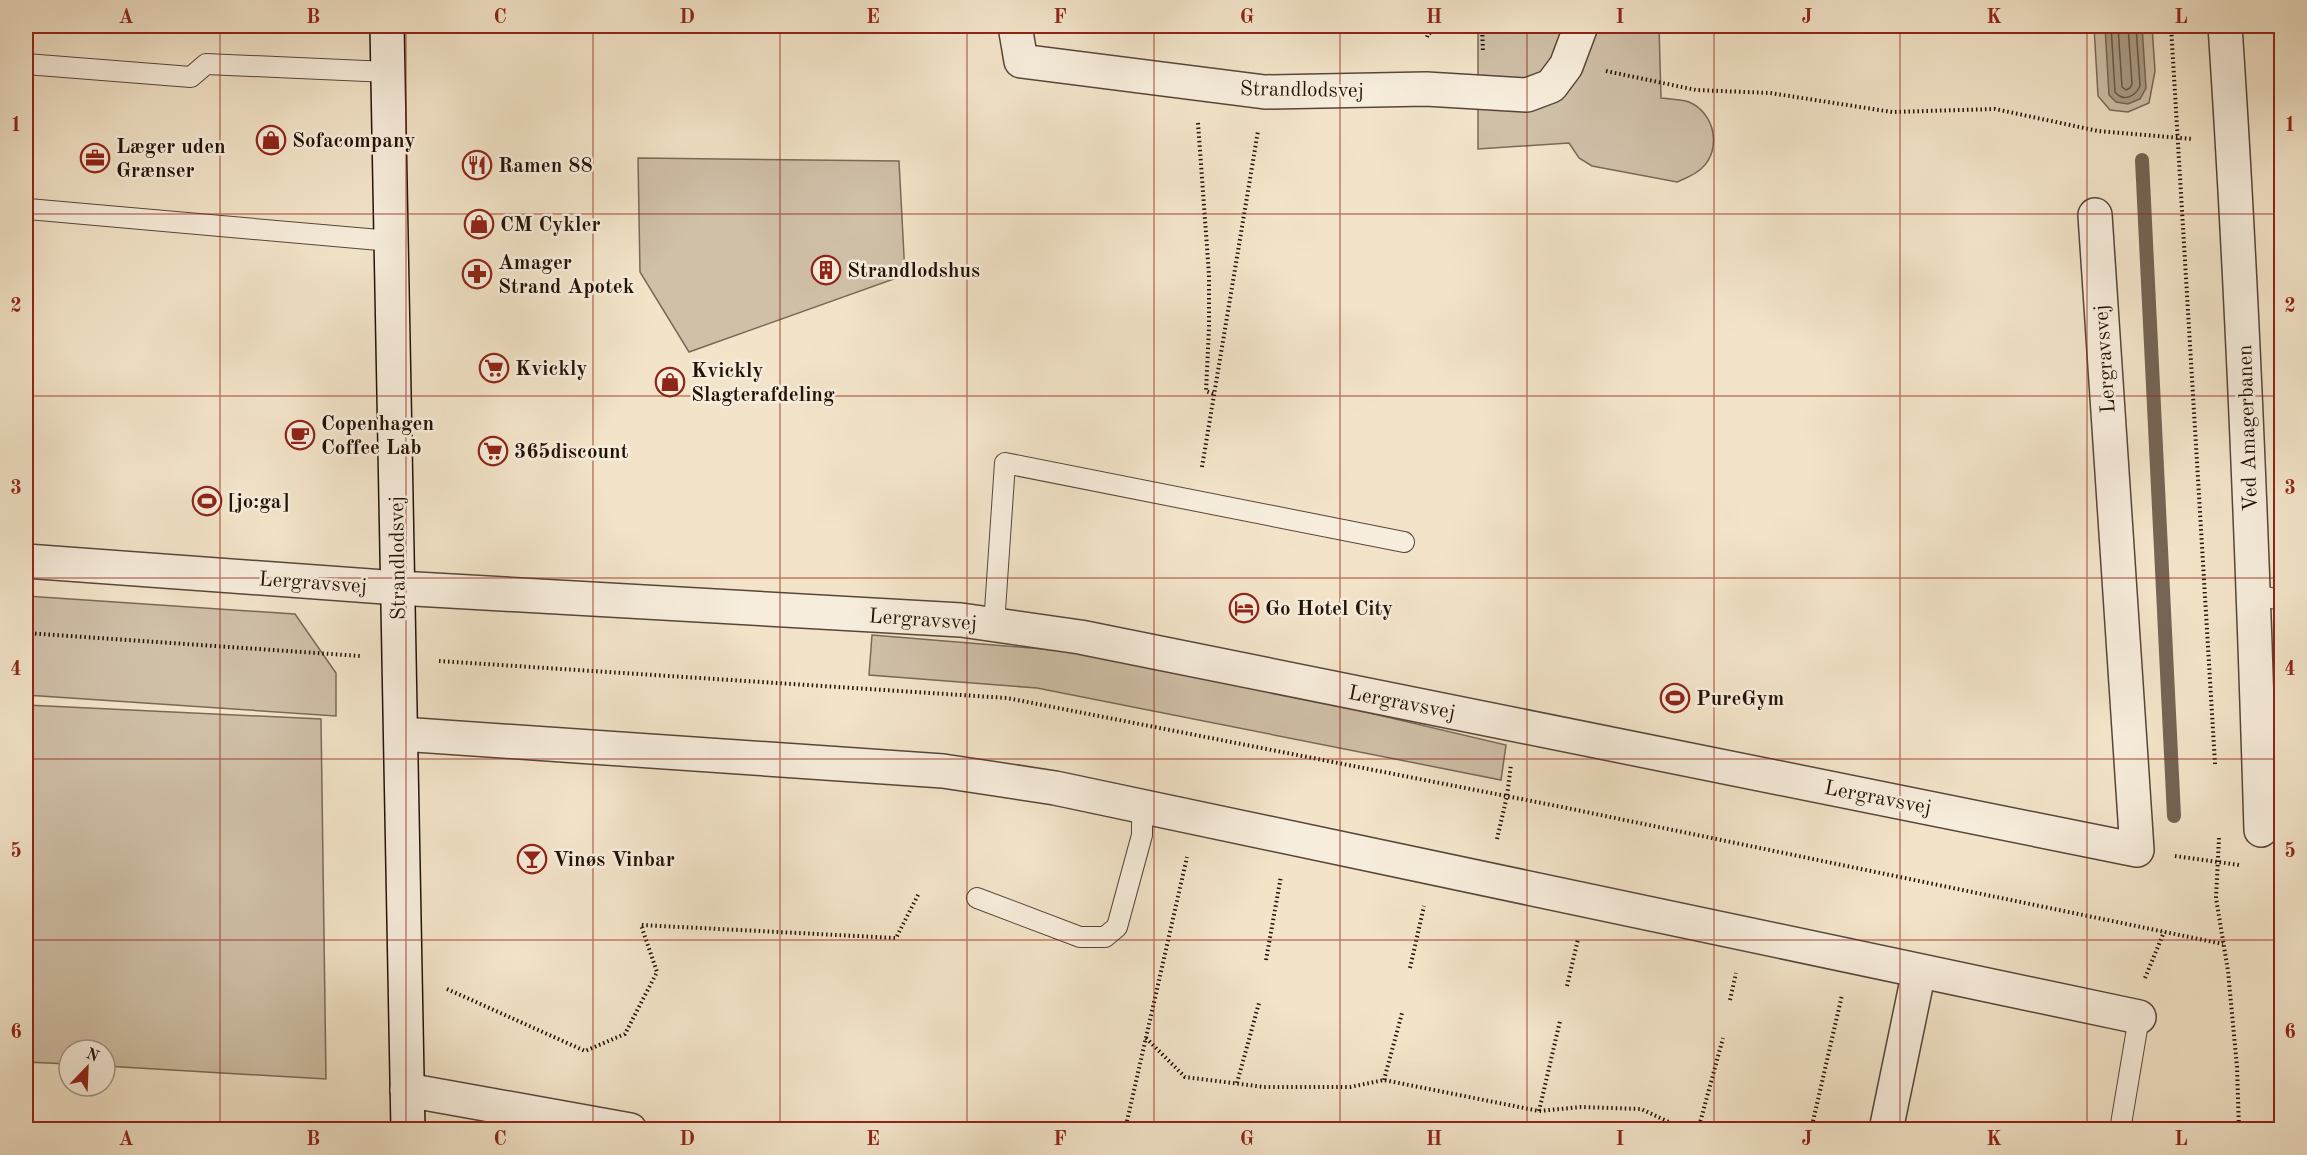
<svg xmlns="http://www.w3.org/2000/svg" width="2307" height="1155" viewBox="0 0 2307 1155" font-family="'Old Standard TT',serif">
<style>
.green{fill:#d0c0a8;stroke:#7a6958;stroke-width:1.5}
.water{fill:#ac9d87;stroke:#756554;stroke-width:1.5}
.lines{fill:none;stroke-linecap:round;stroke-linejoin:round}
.shore{stroke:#685847;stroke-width:1.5}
.stream{stroke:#756554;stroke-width:14}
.lane-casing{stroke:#574638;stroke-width:22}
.street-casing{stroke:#574638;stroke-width:36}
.secondary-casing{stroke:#231207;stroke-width:36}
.path{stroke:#231207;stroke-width:4;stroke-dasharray:1.5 3;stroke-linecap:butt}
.lane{stroke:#f7eddc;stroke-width:20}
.street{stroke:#f7eddc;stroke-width:33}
.secondary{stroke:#f7eddc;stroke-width:33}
.grid{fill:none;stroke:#8f2418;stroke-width:1.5;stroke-opacity:0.55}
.labels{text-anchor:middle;stroke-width:5;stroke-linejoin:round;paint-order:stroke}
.street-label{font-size:21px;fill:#231207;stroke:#f7eddc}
.poi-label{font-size:21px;font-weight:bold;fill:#231207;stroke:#f7eddc;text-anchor:start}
.neatline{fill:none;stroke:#8f2418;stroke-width:2}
.grid-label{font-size:20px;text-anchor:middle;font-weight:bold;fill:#8f2418}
</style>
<rect width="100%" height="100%" fill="#f3e4c9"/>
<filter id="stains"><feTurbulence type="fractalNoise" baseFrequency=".00333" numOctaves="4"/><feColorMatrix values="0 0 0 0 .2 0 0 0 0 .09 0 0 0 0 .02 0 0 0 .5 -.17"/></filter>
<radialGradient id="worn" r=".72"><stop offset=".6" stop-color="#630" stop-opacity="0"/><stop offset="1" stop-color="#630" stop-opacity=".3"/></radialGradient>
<path class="green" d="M 1478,26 L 1659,26 L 1661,98 C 1669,99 1681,99 1689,102 C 1715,113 1722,149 1702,168 C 1695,175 1686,178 1677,182 L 1592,166 L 1579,158 L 1569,143 L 1478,149 Z
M 2094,26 L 2152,26 L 2155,71 L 2149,103 L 2128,112 L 2110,110 L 2098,96 Z
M 638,158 L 899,161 L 905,275 L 689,352 L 640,272 Z
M 26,596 L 295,614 L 336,673 L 336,716 L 26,695 Z
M 872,635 L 1127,656 L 1506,745 L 1501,780 L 1037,688 L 869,675 Z
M 26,705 L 321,719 L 326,1079 L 105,1066 L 105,1050 L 69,1050 L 69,1064 L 26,1062 Z"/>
<path class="water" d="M 2105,26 L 2142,26 L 2146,88 L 2140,99 L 2128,104 L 2116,102 L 2109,95 Z"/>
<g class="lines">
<path class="shore" d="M 2111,26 L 2115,92 C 2123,102 2135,97 2140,86 L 2136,26
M 2118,26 L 2122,87 L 2126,90 L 2130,88 L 2132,84 L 2128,26"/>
<path class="stream" d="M 2142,160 L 2174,816"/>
<g class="lane-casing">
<path id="lane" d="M 26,64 L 191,77 L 206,64 L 388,72
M 28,209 L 391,241
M 2254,595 L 2282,600
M 994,625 L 1005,463 L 1404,542
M 2257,715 L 2282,717
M 977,898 L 1080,937 L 1105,937 L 1117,927 L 1142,835 L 1142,806
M 2120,1130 L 2139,1017"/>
</g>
<g class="street-casing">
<path id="street" d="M 1015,26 L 1021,61 L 1265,92 L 1426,89 L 1527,95 L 1551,86 L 1566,66 L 1581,26
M 2225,26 C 2243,294 2253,562 2261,830
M 26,561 L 398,588 L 961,620 L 1080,637 L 2137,850 L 2095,215
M 401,734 L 943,771 L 1055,788 L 2139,1017
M 407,1090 L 630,1130
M 1886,1130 L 1919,971"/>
</g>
<g class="secondary-casing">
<path id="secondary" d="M 387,26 L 408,1130"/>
</g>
<path class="path" d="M 1482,26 L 1483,52
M 2171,26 L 2215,764
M 1427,37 L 1428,34 L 1444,26
M 1606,71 L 1696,90 L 1770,93 L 1892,112 L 1995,109 L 2098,131 L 2193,139
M 1198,123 L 1209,275 L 1209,328 L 1206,391 L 1214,394
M 1202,467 L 1258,131
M 26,633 L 360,656
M 439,661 L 1007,698 L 1562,807 L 2223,944
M 2219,838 L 2216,898 L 2228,971 L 2237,1067 L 2239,1130
M 1497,839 L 1507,796 L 1511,764
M 2175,856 L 2239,865
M 1266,960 L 1281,876
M 1410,968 L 1424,906
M 2145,978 L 2164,932
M 1567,986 L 1578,939
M 447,989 L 585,1051 L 625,1034 L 657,972 L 641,925 L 896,938 L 919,893
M 1730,1000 L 1736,973
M 1146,1038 L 1185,1077 L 1264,1087 L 1350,1087 L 1384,1080 L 1539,1111 L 1581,1107 L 1641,1109 L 1686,1130
M 1384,1080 L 1402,1013
M 1237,1083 L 1259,1003
M 1539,1111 L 1560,1021
M 1125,1130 L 1187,857
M 1698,1130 L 1723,1038
M 1811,1130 L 1842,995"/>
<use href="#lane" class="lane"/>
<use href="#street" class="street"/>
<use href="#secondary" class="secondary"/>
</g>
<path class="grid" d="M 220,26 L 220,1130M 406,26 L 406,1130M 593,26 L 593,1130M 780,26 L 780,1130M 967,26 L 967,1130M 1154,26 L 1154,1130M 1340,26 L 1340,1130M 1527,26 L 1527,1130M 1714,26 L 1714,1130M 1900,26 L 1900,1130M 2087,26 L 2087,1130M 26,214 L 2282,214M 26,396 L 2282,396M 26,578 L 2282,578M 26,759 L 2282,759M 26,940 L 2282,940"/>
<defs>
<g id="shop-ring" transform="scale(1.5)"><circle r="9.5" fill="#f7eddc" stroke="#8f2418" stroke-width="1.5"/><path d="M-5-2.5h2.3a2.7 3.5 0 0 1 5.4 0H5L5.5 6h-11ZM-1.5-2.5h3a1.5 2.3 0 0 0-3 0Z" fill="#8f2418"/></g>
<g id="office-ring" transform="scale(1.5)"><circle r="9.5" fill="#f7eddc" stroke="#8f2418" stroke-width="1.5"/><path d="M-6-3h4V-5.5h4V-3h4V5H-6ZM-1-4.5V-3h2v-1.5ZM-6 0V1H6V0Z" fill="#8f2418"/></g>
<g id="restaurant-ring" transform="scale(1.5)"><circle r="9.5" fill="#f7eddc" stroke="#8f2418" stroke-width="1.5"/><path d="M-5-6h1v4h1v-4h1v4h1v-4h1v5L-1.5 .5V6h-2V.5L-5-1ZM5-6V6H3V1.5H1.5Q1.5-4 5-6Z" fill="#8f2418"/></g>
<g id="building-ring" transform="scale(1.5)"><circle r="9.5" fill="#f7eddc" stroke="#8f2418" stroke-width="1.5"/><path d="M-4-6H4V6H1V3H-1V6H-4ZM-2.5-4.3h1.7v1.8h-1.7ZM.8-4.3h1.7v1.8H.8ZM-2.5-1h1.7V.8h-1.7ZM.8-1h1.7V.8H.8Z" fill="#8f2418"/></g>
<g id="pharmacy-ring" transform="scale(1.5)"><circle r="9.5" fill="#f7eddc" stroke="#8f2418" stroke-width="1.5"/><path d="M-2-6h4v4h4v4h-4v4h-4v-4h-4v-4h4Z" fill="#8f2418"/></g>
<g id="supermarket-ring" transform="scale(1.5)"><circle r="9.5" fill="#f7eddc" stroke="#8f2418" stroke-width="1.5"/><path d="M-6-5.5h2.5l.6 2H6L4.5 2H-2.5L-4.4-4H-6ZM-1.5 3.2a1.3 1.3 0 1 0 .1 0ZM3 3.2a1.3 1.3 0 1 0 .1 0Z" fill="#8f2418"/></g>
<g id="cafe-ring" transform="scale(1.5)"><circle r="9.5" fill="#f7eddc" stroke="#8f2418" stroke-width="1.5"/><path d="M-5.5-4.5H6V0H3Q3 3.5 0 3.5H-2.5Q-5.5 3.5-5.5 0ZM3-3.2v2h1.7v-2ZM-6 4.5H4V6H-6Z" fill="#8f2418"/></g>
<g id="stadium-ring" transform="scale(1.5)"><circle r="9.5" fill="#f7eddc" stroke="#8f2418" stroke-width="1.5"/><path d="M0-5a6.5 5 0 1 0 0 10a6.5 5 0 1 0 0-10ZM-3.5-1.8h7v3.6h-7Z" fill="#8f2418"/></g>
<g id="hotel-ring" transform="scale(1.5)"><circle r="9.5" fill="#f7eddc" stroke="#8f2418" stroke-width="1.5"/><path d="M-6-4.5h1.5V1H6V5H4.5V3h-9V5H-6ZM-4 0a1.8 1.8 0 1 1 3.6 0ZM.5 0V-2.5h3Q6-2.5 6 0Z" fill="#8f2418"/></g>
<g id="bar-ring" transform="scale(1.5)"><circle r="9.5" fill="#f7eddc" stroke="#8f2418" stroke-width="1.5"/><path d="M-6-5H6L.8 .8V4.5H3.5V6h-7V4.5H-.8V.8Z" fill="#8f2418"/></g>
</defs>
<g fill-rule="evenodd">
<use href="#shop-ring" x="271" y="140"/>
<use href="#office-ring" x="95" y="158"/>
<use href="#restaurant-ring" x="477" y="165"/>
<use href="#shop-ring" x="479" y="224"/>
<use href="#building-ring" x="826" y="270"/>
<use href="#pharmacy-ring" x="477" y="274"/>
<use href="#supermarket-ring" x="494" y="368"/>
<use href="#shop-ring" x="670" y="382"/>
<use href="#cafe-ring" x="300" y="435"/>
<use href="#supermarket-ring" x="493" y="451"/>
<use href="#stadium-ring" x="207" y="501"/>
<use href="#hotel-ring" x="1244" y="608"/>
<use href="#stadium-ring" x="1675" y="698"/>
<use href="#bar-ring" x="532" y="859"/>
</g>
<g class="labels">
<g class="street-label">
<text transform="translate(1302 89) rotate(1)" y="7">Strandlodsvej</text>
<text transform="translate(2104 359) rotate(-94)" y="7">Lergravsvej</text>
<text transform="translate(2247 428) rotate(-92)" y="7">Ved Amagerbanen</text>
<text transform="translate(397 558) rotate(-91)" y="7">Strandlodsvej</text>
<text transform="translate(313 582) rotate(4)" y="7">Lergravsvej</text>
<text transform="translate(923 619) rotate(4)" y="7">Lergravsvej</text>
<text transform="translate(1402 702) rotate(11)" y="7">Lergravsvej</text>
<text transform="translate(1878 797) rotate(11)" y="7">Lergravsvej</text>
</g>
<g class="poi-label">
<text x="292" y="147">Sofacompany</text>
<text x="116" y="153">Læger uden<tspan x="116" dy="24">Grænser</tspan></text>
<text x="498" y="172">Ramen 88</text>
<text x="500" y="231">CM Cykler</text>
<text x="498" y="269">Amager<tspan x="498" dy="24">Strand Apotek</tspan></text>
<text x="847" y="277">Strandlodshus</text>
<text x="515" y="375">Kvickly</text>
<text x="691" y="377">Kvickly<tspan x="691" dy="24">Slagterafdeling</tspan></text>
<text x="321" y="430">Copenhagen<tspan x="321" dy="24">Coffee Lab</tspan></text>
<text x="514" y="458">365discount</text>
<text x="228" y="508">[jo:ga]</text>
<text x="1265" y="615">Go Hotel City</text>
<text x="1696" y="705">PureGym</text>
<text x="553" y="866">Vinøs Vinbar</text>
</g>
</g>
<rect width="2307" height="1155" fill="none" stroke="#f3e4c9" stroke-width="66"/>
<g transform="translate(87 1068) rotate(23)"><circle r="28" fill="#f7eddc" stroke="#a29587" stroke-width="1.5"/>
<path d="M0-4.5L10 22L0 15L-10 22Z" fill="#8f2418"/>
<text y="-9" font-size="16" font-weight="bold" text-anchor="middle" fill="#231207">N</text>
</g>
<rect x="33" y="33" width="2241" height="1089" class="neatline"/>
<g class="grid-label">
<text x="126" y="23">A</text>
<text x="313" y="23">B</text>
<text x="500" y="23">C</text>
<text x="687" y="23">D</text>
<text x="873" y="23">E</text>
<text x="1060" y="23">F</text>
<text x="1247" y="23">G</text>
<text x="1434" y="23">H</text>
<text x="1620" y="23">I</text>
<text x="1807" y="23">J</text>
<text x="1994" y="23">K</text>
<text x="2181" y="23">L</text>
<text x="16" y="131">1</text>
<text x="2290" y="131">1</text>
<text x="16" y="312">2</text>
<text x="2290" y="312">2</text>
<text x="16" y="494">3</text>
<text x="2290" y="494">3</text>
<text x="16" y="675">4</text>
<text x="2290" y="675">4</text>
<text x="16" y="857">5</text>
<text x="2290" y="857">5</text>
<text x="16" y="1038">6</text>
<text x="2290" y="1038">6</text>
<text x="126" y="1145">A</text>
<text x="313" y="1145">B</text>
<text x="500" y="1145">C</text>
<text x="687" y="1145">D</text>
<text x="873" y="1145">E</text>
<text x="1060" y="1145">F</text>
<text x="1247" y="1145">G</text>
<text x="1434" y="1145">H</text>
<text x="1620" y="1145">I</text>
<text x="1807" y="1145">J</text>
<text x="1994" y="1145">K</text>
<text x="2181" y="1145">L</text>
</g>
<rect width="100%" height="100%" filter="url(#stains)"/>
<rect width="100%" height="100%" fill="url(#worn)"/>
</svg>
